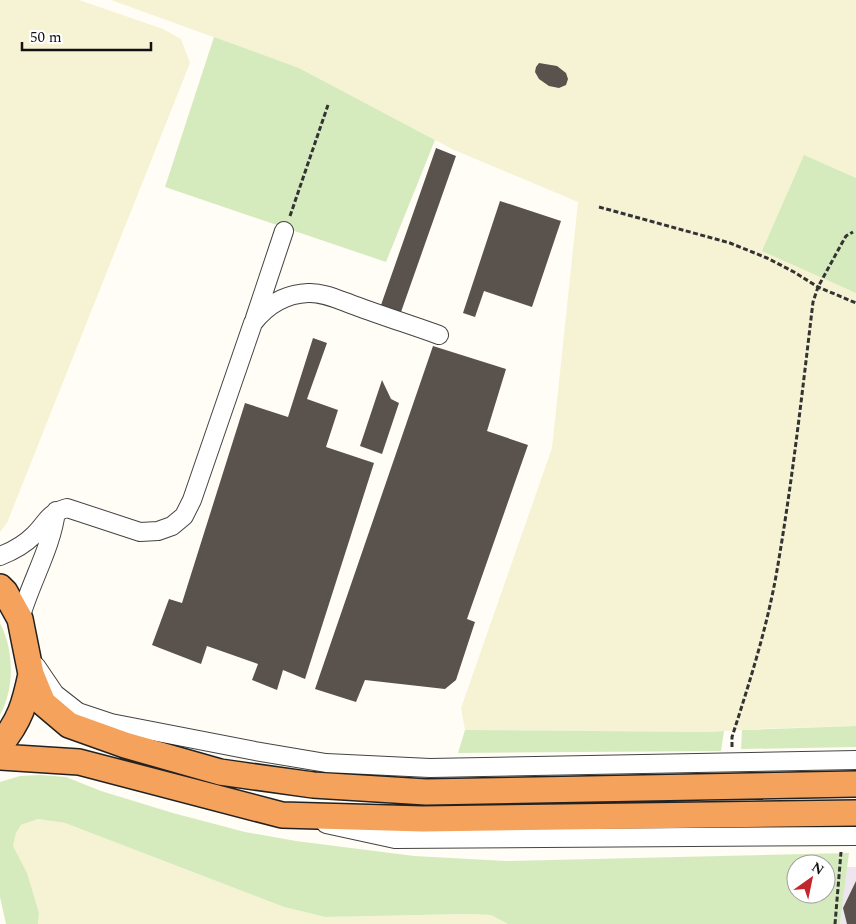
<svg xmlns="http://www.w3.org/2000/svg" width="856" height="924" viewBox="0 0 856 924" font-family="Spectral,serif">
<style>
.industrial{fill:#eee6ef}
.farmland{fill:#f6f3d4}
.green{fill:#d5ebbd;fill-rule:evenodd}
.building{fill:#5a524d}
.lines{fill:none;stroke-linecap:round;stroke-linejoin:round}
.minor-casing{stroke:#444;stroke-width:20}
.highway-casing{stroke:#222;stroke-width:28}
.path{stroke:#333;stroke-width:3;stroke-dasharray:5 2.5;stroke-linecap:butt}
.minor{stroke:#fff;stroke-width:18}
.highway{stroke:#f5a25d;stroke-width:25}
</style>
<rect width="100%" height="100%" fill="#fffdf5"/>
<path class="industrial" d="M 847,867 L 856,867 L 856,924 L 840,924 Z"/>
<path class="farmland" d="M 0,0 L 79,0 L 163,29 L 181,39 L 190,63 L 7,523 L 0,532 Z
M 111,0 L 856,0 L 856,726 L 755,729 L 712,732 L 465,730 L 461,708 L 552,448 L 578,202 L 452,149 L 299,68 Z
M 38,819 L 65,823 L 284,907 L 325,917 L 468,914 L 491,915 L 508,924 L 38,924 L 39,913 L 13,846 L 16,833 L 21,825 Z"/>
<path class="green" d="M 214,37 L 299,68 L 435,140 L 386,262 L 165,187 Z
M 804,155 L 856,178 L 856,293 L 762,251 Z
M 0,623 C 14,650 15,688 0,715 Z
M 856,726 L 856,747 L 741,749 L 742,730 Z
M 465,730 L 712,732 L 724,731 L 721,751 L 458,753 Z
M 41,775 L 66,777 L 101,791 L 173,813 L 245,832 L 296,841 L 414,856 L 506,861 L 849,853 L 840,924 L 508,924 L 491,915 L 468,914 L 325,917 L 284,907 L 65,823 L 38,819 L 21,825 L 16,833 L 13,846 L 27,873 L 39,913 L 38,924 L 6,924 L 0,897 L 0,782 L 20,776 ZM 796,864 L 826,864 L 826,894 L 796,894 Z"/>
<path class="building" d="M 539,63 L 557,66 L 566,73 L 568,79 L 566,85 L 559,88 L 549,86 L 539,79 L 535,72 L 536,67 Z
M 436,148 L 456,156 L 401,312 L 381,305 Z
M 500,201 L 561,221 L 532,307 L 484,291 L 475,317 L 463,313 Z
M 313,338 L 327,343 L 307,399 L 338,410 L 326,447 L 374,463 L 305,679 L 283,670 L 277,690 L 252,680 L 258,664 L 207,646 L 201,664 L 152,645 L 169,599 L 182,603 L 245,403 L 288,417 Z
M 433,346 L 506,369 L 487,431 L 528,445 L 467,619 L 475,622 L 456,680 L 445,689 L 365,680 L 356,702 L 315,689 Z
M 382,380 L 391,399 L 399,403 L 382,454 L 360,446 Z
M 856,881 L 856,924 L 847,924 L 843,908 Z"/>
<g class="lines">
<g class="minor-casing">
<path id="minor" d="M 255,318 L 284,231
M 0,556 C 13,551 24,545 34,535 C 47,523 46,514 67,508 L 140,532 L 158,531 L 172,526 L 184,516 L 192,500 L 253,323 C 267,305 284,294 308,293 C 324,292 341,301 356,306 C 383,316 411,325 439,335
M 20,619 C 30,583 52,547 56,511
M 36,666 L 55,694 L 78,712 L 111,723 L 255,751 L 326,763 L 430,768 L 856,760
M 326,824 L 395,839 L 856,836"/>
</g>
<g class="highway-casing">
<path id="highway" d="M 0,587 L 5,592 L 20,619 L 31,674 L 43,703 L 69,725 L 125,745 L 220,772 L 313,785 L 426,792 L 856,784
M 0,745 C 20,721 25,703 31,674
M 0,757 L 79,762 L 282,815 L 423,819 L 856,813"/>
</g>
<path class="path" d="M 599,207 L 730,243 L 767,258 L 794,272 L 818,287 L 856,303
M 290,216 L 328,105
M 732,747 L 732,737 C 749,684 766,631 776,576 C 792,485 802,394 813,302 L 818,287 L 842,243 L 846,236 L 853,232
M 835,924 L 841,852"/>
<use href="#minor" class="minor"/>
<use href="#highway" class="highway"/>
</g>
<g transform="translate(811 879) rotate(33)"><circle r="24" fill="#ffffff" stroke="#a0a0a0"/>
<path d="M0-4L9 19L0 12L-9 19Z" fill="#c4262e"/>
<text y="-8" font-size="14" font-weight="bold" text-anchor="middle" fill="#111111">N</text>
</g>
<path d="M22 42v8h129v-8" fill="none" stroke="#111111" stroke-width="2.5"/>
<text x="30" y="42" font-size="15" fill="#111111" stroke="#ffffff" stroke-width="4" paint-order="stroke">50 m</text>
</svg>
